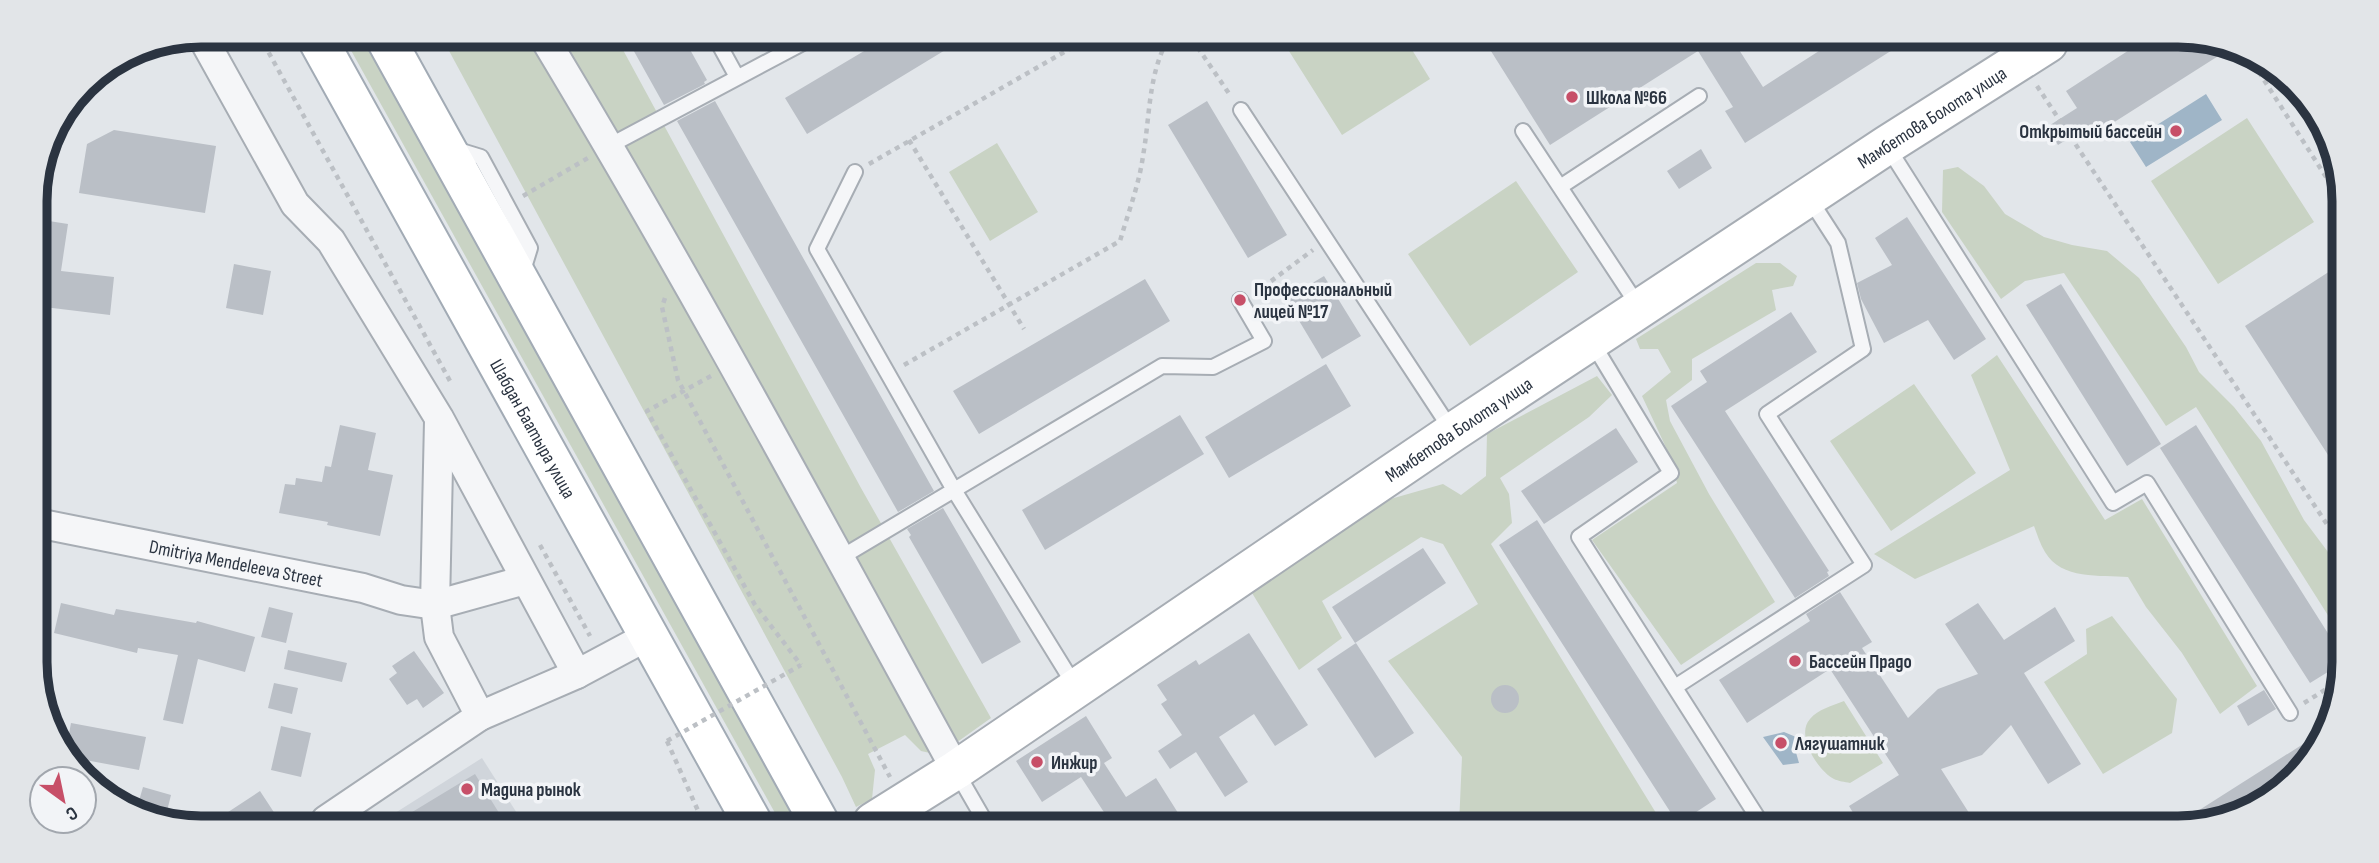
<svg xmlns="http://www.w3.org/2000/svg" width="2379" height="863" viewBox="0 0 2379 863" font-family="'Sofia Sans Condensed',sans-serif">
<style>
.built{fill:#d0d5db}
.green{fill:#c9d3c4}
.water{fill:#9fb5c7}
.building{fill:#babfc6}
.lines{fill:none;stroke-linecap:round;stroke-linejoin:round}
.lane-casing{stroke:#a7adb4;stroke-width:18}
.street-casing{stroke:#a7adb4;stroke-width:32}
.secondary-casing{stroke:#a7adb4;stroke-width:42}
.primary-casing{stroke:#a2abb5;stroke-width:42}
.path{stroke:#bcc0c5;stroke-width:4.5;stroke-dasharray:5 5;stroke-linecap:butt}
.lane{stroke:#f5f6f8;stroke-width:14}
.street{stroke:#f5f6f8;stroke-width:28}
.secondary{stroke:#fff;stroke-width:38}
.primary{stroke:#fff;stroke-width:38}
.path-bridge{stroke:#bcc0c5;stroke-width:4.5;stroke-dasharray:5 5;stroke-linecap:butt}
.poi-dot{fill:#c74f68;stroke:#f2f4f7;stroke-width:2.5}
.labels{text-anchor:middle;stroke-width:7;stroke-linejoin:round;paint-order:stroke}
.poi-label{font-size:19px;font-weight:bold;fill:#2b3441;stroke:#f2f4f7;text-anchor:start}
.street-label{font-size:19px;fill:#2b3441;stroke:#f2f4f7}
.rim{fill:none;stroke:#2b3441;stroke-width:9}
</style>
<rect width="100%" height="100%" fill="#e2e6ea"/>
<path class="built" d="M 482,758 L 522,821 L 384,820 Z"/>
<path class="green" d="M 343,36 L 365,36 L 684,601 L 806,822 L 780,822 Z
M 441,36 L 616,37 L 861,488 L 991,718 L 939,755 L 921,751 L 905,735 L 868,754 L 875,770 L 872,799 L 856,807 L 842,777 Z
M 1282,40 L 1406,40 L 1430,79 L 1342,135 Z
M 2247,118 L 2314,222 L 2218,284 L 2151,181 Z
M 997,143 L 1038,212 L 990,241 L 949,172 Z
M 1958,167 L 1984,186 L 2005,214 L 2044,237 L 2072,245 L 2107,251 L 2139,278 L 2186,347 L 2199,372 L 2234,407 L 2261,441 L 2304,520 L 2337,564 L 2336,628 L 2196,407 L 2166,426 L 2064,273 L 2025,281 L 2001,299 L 1942,212 L 1943,170 Z
M 1516,181 L 1578,272 L 1470,346 L 1408,254 Z
M 1756,263 L 1780,263 L 1797,276 L 1793,286 L 1772,290 L 1776,310 L 1692,359 L 1692,380 L 1666,400 L 1670,421 L 1709,494 L 1775,602 L 1681,665 L 1592,540 L 1677,483 L 1670,456 L 1642,396 L 1671,372 L 1658,349 L 1640,349 L 1636,339 Z
M 1997,355 L 2105,520 L 2142,499 L 2257,686 L 2220,714 L 2182,653 L 2146,607 L 2128,577 C 2101,575 2061,580 2045,552 C 2040,544 2037,534 2034,526 L 1915,579 L 1874,554 L 2010,470 L 1971,375 Z
M 1597,376 L 1612,395 L 1589,417 L 1500,478 L 1509,494 L 1512,523 L 1491,544 L 1664,826 L 1459,825 L 1462,757 L 1388,661 L 1478,604 L 1443,544 L 1421,537 L 1322,601 L 1342,638 L 1299,670 L 1249,588 L 1387,500 L 1443,484 L 1461,495 L 1486,476 L 1487,434 Z
M 1914,384 L 1976,473 L 1891,531 L 1830,441 Z
M 2112,616 L 2177,699 L 2172,733 L 2103,774 L 2044,682 L 2087,654 L 2086,629 Z
M 1844,701 L 1883,763 L 1850,783 C 1845,782 1838,781 1834,779 C 1818,771 1795,735 1810,719 C 1818,709 1832,706 1844,701 Z"/>
<path class="water" d="M 2206,94 L 2222,120 L 2146,167 L 2130,142 Z
M 1784,732 L 1796,737 L 1795,749 L 1799,763 L 1783,765 L 1763,737 Z"/>
<path class="building" d="M 626,37 L 683,37 L 707,80 L 704,82 L 705,84 L 664,105 Z
M 886,38 L 965,38 L 807,134 L 785,98 Z
M 1484,40 L 1734,42 L 1763,87 L 1833,42 L 1905,42 L 1745,143 L 1725,111 L 1733,107 L 1698,51 L 1550,145 Z
M 2140,43 L 2231,44 L 2234,46 L 2094,135 L 2088,126 L 2058,145 L 2047,127 L 2077,108 L 2066,91 Z
M 715,101 L 934,491 L 898,512 L 677,121 Z
M 1207,101 L 1287,235 L 1248,258 L 1168,125 Z
M 114,130 L 216,146 L 205,213 L 79,193 L 87,144 Z
M 1701,149 L 1712,168 L 1679,189 L 1667,171 Z
M 1907,217 L 1986,339 L 1954,360 L 1928,320 L 1884,343 L 1861,299 L 1857,283 L 1892,265 L 1875,238 Z
M 36,219 L 68,224 L 61,271 L 114,277 L 110,315 L 36,306 Z
M 234,264 L 271,271 L 263,315 L 226,308 Z
M 2341,264 L 2339,472 L 2245,326 Z
M 1324,276 L 1361,336 L 1322,359 L 1286,299 Z
M 1145,279 L 1170,321 L 979,434 L 953,391 Z
M 2061,284 L 2161,444 L 2127,466 L 2026,305 Z
M 1791,312 L 1817,352 L 1725,411 L 1829,571 L 1827,572 L 1829,576 L 1795,598 L 1671,406 L 1707,382 L 1700,371 Z
M 1326,364 L 1351,406 L 1229,478 L 1205,437 Z
M 1180,415 L 1204,454 L 1045,550 L 1022,510 Z
M 340,425 L 376,433 L 368,470 L 393,475 L 380,536 L 327,525 L 328,522 L 279,513 L 285,484 L 295,485 L 296,478 L 322,482 L 325,466 L 331,467 Z
M 2196,425 L 2336,646 L 2336,667 L 2310,683 L 2160,448 Z
M 1616,428 L 1638,462 L 1544,524 L 1521,491 Z
M 943,508 L 1021,642 L 982,664 L 909,537 L 911,535 L 907,529 Z
M 1537,520 L 1716,799 L 1678,824 L 1499,545 Z
M 1423,548 L 1446,583 L 1355,643 L 1332,607 Z
M 1840,592 L 1872,642 L 1862,648 L 1908,718 L 1938,689 L 1978,674 L 1945,624 L 1978,603 L 2004,640 L 2055,607 L 2075,641 L 2024,673 L 2081,764 L 2048,784 L 2011,725 L 1982,755 L 1941,769 L 1978,827 L 1861,826 L 1849,806 L 1899,775 L 1830,669 L 1747,723 L 1719,680 L 1810,621 L 1806,614 Z
M 61,603 L 114,615 L 116,609 L 196,623 L 197,621 L 255,637 L 245,672 L 198,659 L 183,724 L 163,720 L 178,655 L 138,648 L 137,653 L 54,633 Z
M 269,607 L 293,613 L 286,643 L 261,637 Z
M 1249,633 L 1308,725 L 1275,746 L 1254,714 L 1219,737 L 1248,782 L 1225,797 L 1196,752 L 1170,769 L 1158,751 L 1182,735 L 1161,704 L 1167,700 L 1157,685 L 1196,660 L 1199,665 Z
M 1356,643 L 1414,733 L 1375,758 L 1317,669 Z
M 288,650 L 347,663 L 342,682 L 284,669 Z
M 414,651 L 444,693 L 423,708 L 417,699 L 407,705 L 389,679 L 397,673 L 392,666 Z
M 274,683 L 298,688 L 292,714 L 268,708 Z
M1491 699a14 14 0 1 1 28 0a14 14 0 1 1-28 0Z
M 2264,690 L 2276,709 L 2248,726 L 2237,706 Z
M 1086,716 L 1112,758 L 1104,763 L 1126,797 L 1156,778 L 1185,824 L 1111,823 L 1081,777 L 1042,802 L 1016,761 Z
M 71,723 L 146,737 L 139,770 L 69,757 L 66,750 Z
M 281,726 L 311,733 L 301,777 L 271,770 Z
M 2322,732 L 2279,794 L 2186,828 L 2182,821 Z
M 475,774 L 504,821 L 399,820 Z
M 143,787 L 171,795 L 165,819 L 148,819 L 136,811 Z
M 260,791 L 279,820 L 216,820 Z"/>
<g class="lines">
<g class="lane-casing">
<path id="lane" d="M 715,37 L 737,77
M 1241,110 L 1452,431
M 1523,131 L 1639,307
M 609,146 L 812,38
M 1887,146 L 2113,503 L 2147,483 L 2290,713
M 455,149 L 481,157 L 530,248 L 522,274
M 855,172 L 817,249 L 954,490 L 1075,686
M 1560,187 L 1699,96
M 1592,342 L 1671,473 L 1579,537 L 1763,826
M 840,558 L 1162,366 L 1213,367 L 1264,341 L 1240,300
M 1675,687 L 1864,565 L 1767,414 L 1863,349 L 1838,243 L 1809,198
M 956,771 L 986,823"/>
</g>
<g class="street-casing">
<g id="street">
<path d="M 201,35 L 295,204 L 331,241 L 439,418 L 577,674"/>
<path d="M 543,36 C 688,276 821,524 956,770"/>
<path d="M 439,421 L 435,605 L 439,637 L 480,716"/>
<path id="s1" d="M 37,523 L 363,588 L 401,600 L 435,605 L 525,580"/>
<path d="M 326,820 L 480,716 L 577,674 L 648,636"/>
</g>
</g>
<g class="secondary-casing">
<g id="secondary">
<path id="s2" d="M 873,822 L 956,770 L 1453,432 L 1887,145 L 2048,43"/>
</g>
</g>
<g class="primary-casing">
<g id="primary">
<path id="s3" d="M 315,35 L 752,822"/>
<path d="M 384,36 L 819,822"/>
</g>
</g>
<path class="path" d="M 259,35 L 450,381
M 1192,39 L 1230,95
M 2248,55 L 2342,202
M 2037,86 L 2338,541
M 909,140 L 1024,329
M 869,164 L 1087,39
M 523,196 L 588,158
M 2338,196 L 2340,172
M 1255,293 L 1313,250
M 665,298 L 662,307 L 678,380 L 890,777
M 904,365 L 1120,241 C 1128,213 1139,185 1143,156 C 1150,117 1148,75 1168,39
M 711,376 L 647,411 L 755,605 L 801,665
M 540,545 L 590,636
M 2304,703 L 2336,683
M 667,741 L 703,822"/>
<use href="#lane" class="lane"/>
<use href="#street" class="street"/>
<use href="#secondary" class="secondary"/>
<use href="#primary" class="primary"/>
<path class="path-bridge" d="M 667,741 L 801,665"/>
</g>
<g class="poi-dot">
<circle cx="1572" cy="97" r="7"/>
<circle cx="2176" cy="131" r="7"/>
<circle cx="1240" cy="300" r="7"/>
<circle cx="1795" cy="661" r="7"/>
<circle cx="1781" cy="743" r="7"/>
<circle cx="1037" cy="762" r="7"/>
<circle cx="467" cy="789" r="7"/>
</g>
<g class="labels">
<g class="poi-label">
<text x="1586" y="104">Школа №66</text>
<text x="2162" y="138" text-anchor="end">Открытый бассейн</text>
<text x="1254" y="296">Профессиональный<tspan x="1254" dy="22">лицей №17</tspan></text>
<text x="1809" y="668">Бассейн Прадо</text>
<text x="1795" y="750">Лягушатник</text>
<text x="1051" y="769">Инжир</text>
<text x="481" y="796">Мадина рынок</text>
</g>
<g class="street-label">
<text dy="7" stroke="none"><textPath href="#s2" startOffset="1272">Мамбетова Болота улица</textPath></text>
<text dy="7" stroke="none"><textPath href="#s3" startOffset="450">Шабдан Баатыра улица</textPath></text>
<text dy="7" stroke="none"><textPath href="#s2" startOffset="705">Мамбетова Болота улица</textPath></text>
<text dy="7" stroke="none"><textPath href="#s1" startOffset="203">Dmitriya Mendeleeva Street</textPath></text>
</g>
</g>
<path d="M0 0H2379V863H0ZM201 47H2178A154 154 0 0 1 2332 201V662A154 154 0 0 1 2178 816H201A154 154 0 0 1 47 662V201A154 154 0 0 1 201 47Z" fill="#e2e5e8" fill-rule="evenodd"/>
<path class="rim" d="M201 47H2178A154 154 0 0 1 2332 201V662A154 154 0 0 1 2178 816H201A154 154 0 0 1 47 662V201A154 154 0 0 1 201 47Z"/>
<g transform="translate(63 800) rotate(147)"><circle r="33" fill="#f2f4f7" stroke="#a2a7ae" stroke-width="2"/>
<path d="M0-5L12 26L0 18L-12 26Z" fill="#c74f68"/>
<text y="-10" font-size="19" font-weight="bold" text-anchor="middle" fill="#2b3441">С</text>
</g>
</svg>
